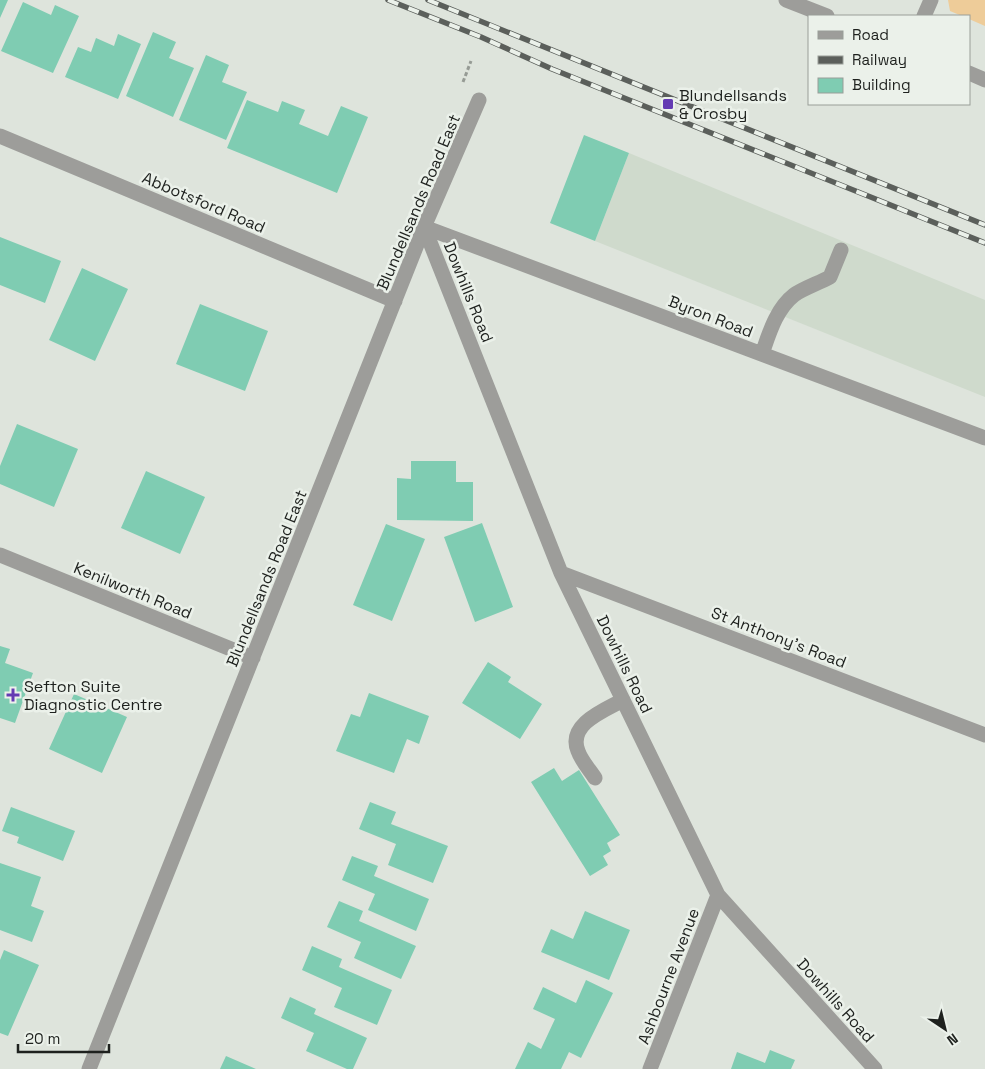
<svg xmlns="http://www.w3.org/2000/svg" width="985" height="1069" viewBox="0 0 985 1069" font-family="'Space Grotesk',sans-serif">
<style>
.built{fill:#cfdacc}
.green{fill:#ec9}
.building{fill:#7fccb2}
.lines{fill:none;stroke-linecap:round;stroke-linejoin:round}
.path{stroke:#969b95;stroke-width:3;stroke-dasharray:4 2.5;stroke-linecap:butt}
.minor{stroke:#9d9d9a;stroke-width:15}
.rail-casing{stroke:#5b5f5b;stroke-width:5.5}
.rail{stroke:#ebf1ea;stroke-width:4;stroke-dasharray:11;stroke-linecap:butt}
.poi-dot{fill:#643bb3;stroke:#ebf1ea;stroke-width:2}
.labels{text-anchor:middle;stroke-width:5;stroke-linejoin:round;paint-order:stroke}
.poi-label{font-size:16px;fill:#1e211e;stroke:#ebf1ea;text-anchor:start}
.street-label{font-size:16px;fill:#1e211e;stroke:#ebf1ea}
</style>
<rect width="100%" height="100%" fill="#dee4dc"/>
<path class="built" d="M 629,153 L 985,300 L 985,397 L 595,241 Z"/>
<path class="green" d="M 948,0 L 985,0 L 985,26 L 969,19 L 969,16 L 962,16 L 950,11 Z"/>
<path class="building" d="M 0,0 L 8,0 L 0,18 Z
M 23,2 L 51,15 L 55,5 L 79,16 L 53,73 L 1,51 Z
M 153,32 L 176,42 L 169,58 L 194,68 L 173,117 L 126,96 Z
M 118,34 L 141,44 L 118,99 L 65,77 L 78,47 L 91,52 L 96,38 L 114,46 Z
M 206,55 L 229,65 L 222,82 L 247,92 L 226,140 L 179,120 Z
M 247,100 L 278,112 L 282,101 L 305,110 L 299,124 L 328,136 L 341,106 L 368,117 L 337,193 L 227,148 Z
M 584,135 L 629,153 L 595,241 L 550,223 Z
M 0,237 L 61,261 L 45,303 L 0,285 Z
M 82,268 L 128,289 L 95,361 L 49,340 Z
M 200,304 L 268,331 L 245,391 L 176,364 Z
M 17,424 L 78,449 L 54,507 L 0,484 L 0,466 Z
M 411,461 L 456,461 L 456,482 L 473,482 L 473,521 L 397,520 L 397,478 L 411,479 Z
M 146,471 L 205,497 L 180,554 L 121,528 Z
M 482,523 L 513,607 L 475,622 L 444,537 Z
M 386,524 L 425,539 L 392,621 L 353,605 Z
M 0,646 L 10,649 L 5,663 L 33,673 L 15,723 L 0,718 Z
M 488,662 L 511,677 L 508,682 L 542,704 L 520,739 L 462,703 Z
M 369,693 L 429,716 L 419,744 L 407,739 L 394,773 L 336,751 L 351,714 L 360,717 Z
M 74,694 L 127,717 L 102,773 L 49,749 Z
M 554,768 L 562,781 L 579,770 L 620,835 L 607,843 L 611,851 L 603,856 L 608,865 L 590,876 L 531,782 Z
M 370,802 L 396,812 L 391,824 L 448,846 L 433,883 L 388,865 L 396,844 L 359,829 Z
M 11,807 L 75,831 L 63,861 L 17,843 L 19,837 L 2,831 Z
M 352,856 L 378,866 L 374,876 L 429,899 L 416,931 L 368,910 L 375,894 L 342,880 Z
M 0,863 L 41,877 L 31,906 L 44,911 L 32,942 L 0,930 Z
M 339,901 L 363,911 L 359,921 L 416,946 L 401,979 L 354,958 L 361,942 L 327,927 Z
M 585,911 L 630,930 L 609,980 L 541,952 L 551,929 L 573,939 Z
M 312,946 L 342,959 L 339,967 L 392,990 L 377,1025 L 334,1007 L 342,988 L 302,970 Z
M 4,950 L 39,965 L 8,1036 L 0,1033 L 0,960 Z
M 586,980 L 613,993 L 581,1058 L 569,1052 L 561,1069 L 515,1069 L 528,1042 L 541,1049 L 555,1019 L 533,1009 L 543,987 L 576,1003 Z
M 290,997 L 316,1009 L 314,1014 L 367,1038 L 353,1069 L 347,1069 L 306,1051 L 314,1033 L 281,1018 Z
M 770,1050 L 795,1060 L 791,1069 L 731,1069 L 737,1052 L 765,1063 Z
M 226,1056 L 256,1069 L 220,1069 Z"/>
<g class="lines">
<path class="path" d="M 463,82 L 471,61"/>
<path class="minor" d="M 786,0 L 827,16
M 924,16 L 931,0
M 969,73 L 985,80
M 0,136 L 395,301
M 424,227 L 561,573 L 718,895 L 875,1069
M 424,227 L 985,438
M 762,354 C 769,334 776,309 794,295 C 802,289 819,283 830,277 L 841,250
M 0,555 L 253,658
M 561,573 L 985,735
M 595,778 C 589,769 581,760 578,751 C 567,724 605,710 623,700
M 89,1069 L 424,227 L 479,100
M 650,1069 L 718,895"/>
<g class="rail-casing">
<path id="rail" d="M 388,0 L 481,37 L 552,69 L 985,243
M 428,0 L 985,225"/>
</g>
<use href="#rail" class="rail"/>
</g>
<g class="poi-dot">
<rect x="662" y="98" width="12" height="12" rx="2.5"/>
<path d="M10.5 687.5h5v5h5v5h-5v5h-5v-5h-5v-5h5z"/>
</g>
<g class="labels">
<g class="poi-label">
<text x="679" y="101">Blundellsands<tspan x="679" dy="18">&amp; Crosby</tspan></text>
<text x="24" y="692">Sefton Suite<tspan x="24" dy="18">Diagnostic Centre</tspan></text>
</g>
<g class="street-label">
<text transform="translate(204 202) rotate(23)" y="6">Abbotsford Road</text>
<text transform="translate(418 202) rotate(-67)" y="6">Blundellsands Road East</text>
<text transform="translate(469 292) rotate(68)" y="6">Dowhills Road</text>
<text transform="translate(711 316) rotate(21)" y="6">Byron Road</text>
<text transform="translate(266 578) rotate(-68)" y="6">Blundellsands Road East</text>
<text transform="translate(133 590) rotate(22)" y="6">Kenilworth Road</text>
<text transform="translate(779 637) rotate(21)" y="6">St Anthony's Road</text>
<text transform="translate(625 664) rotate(64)" y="6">Dowhills Road</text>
<text transform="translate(668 976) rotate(-69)" y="6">Ashbourne Avenue</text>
<text transform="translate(836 1000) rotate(48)" y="6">Dowhills Road</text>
</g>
</g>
<rect x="808" y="15" width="162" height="90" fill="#ebf1ea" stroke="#999e98"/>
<rect x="818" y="31" width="25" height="8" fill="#9d9d9a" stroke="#999e98"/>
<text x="852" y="40" font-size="15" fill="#1e211e">Road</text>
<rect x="818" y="56" width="25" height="8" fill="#5b5f5b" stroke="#999e98"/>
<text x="852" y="65" font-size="15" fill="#1e211e">Railway</text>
<rect x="818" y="78" width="25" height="15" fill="#7fccb2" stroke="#999e98"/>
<text x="852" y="90" font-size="15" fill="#1e211e">Building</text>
<g transform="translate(945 1029) rotate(145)" stroke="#ebf1ea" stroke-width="4" paint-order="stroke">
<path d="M0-4L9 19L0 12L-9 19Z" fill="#1e211e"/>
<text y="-8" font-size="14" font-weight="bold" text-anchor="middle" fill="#1e211e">N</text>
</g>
<path d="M18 1044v8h91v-8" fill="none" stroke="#1e211e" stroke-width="2.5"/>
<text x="25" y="1044" font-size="15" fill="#1e211e" stroke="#ebf1ea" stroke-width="4" paint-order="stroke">20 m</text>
</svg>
